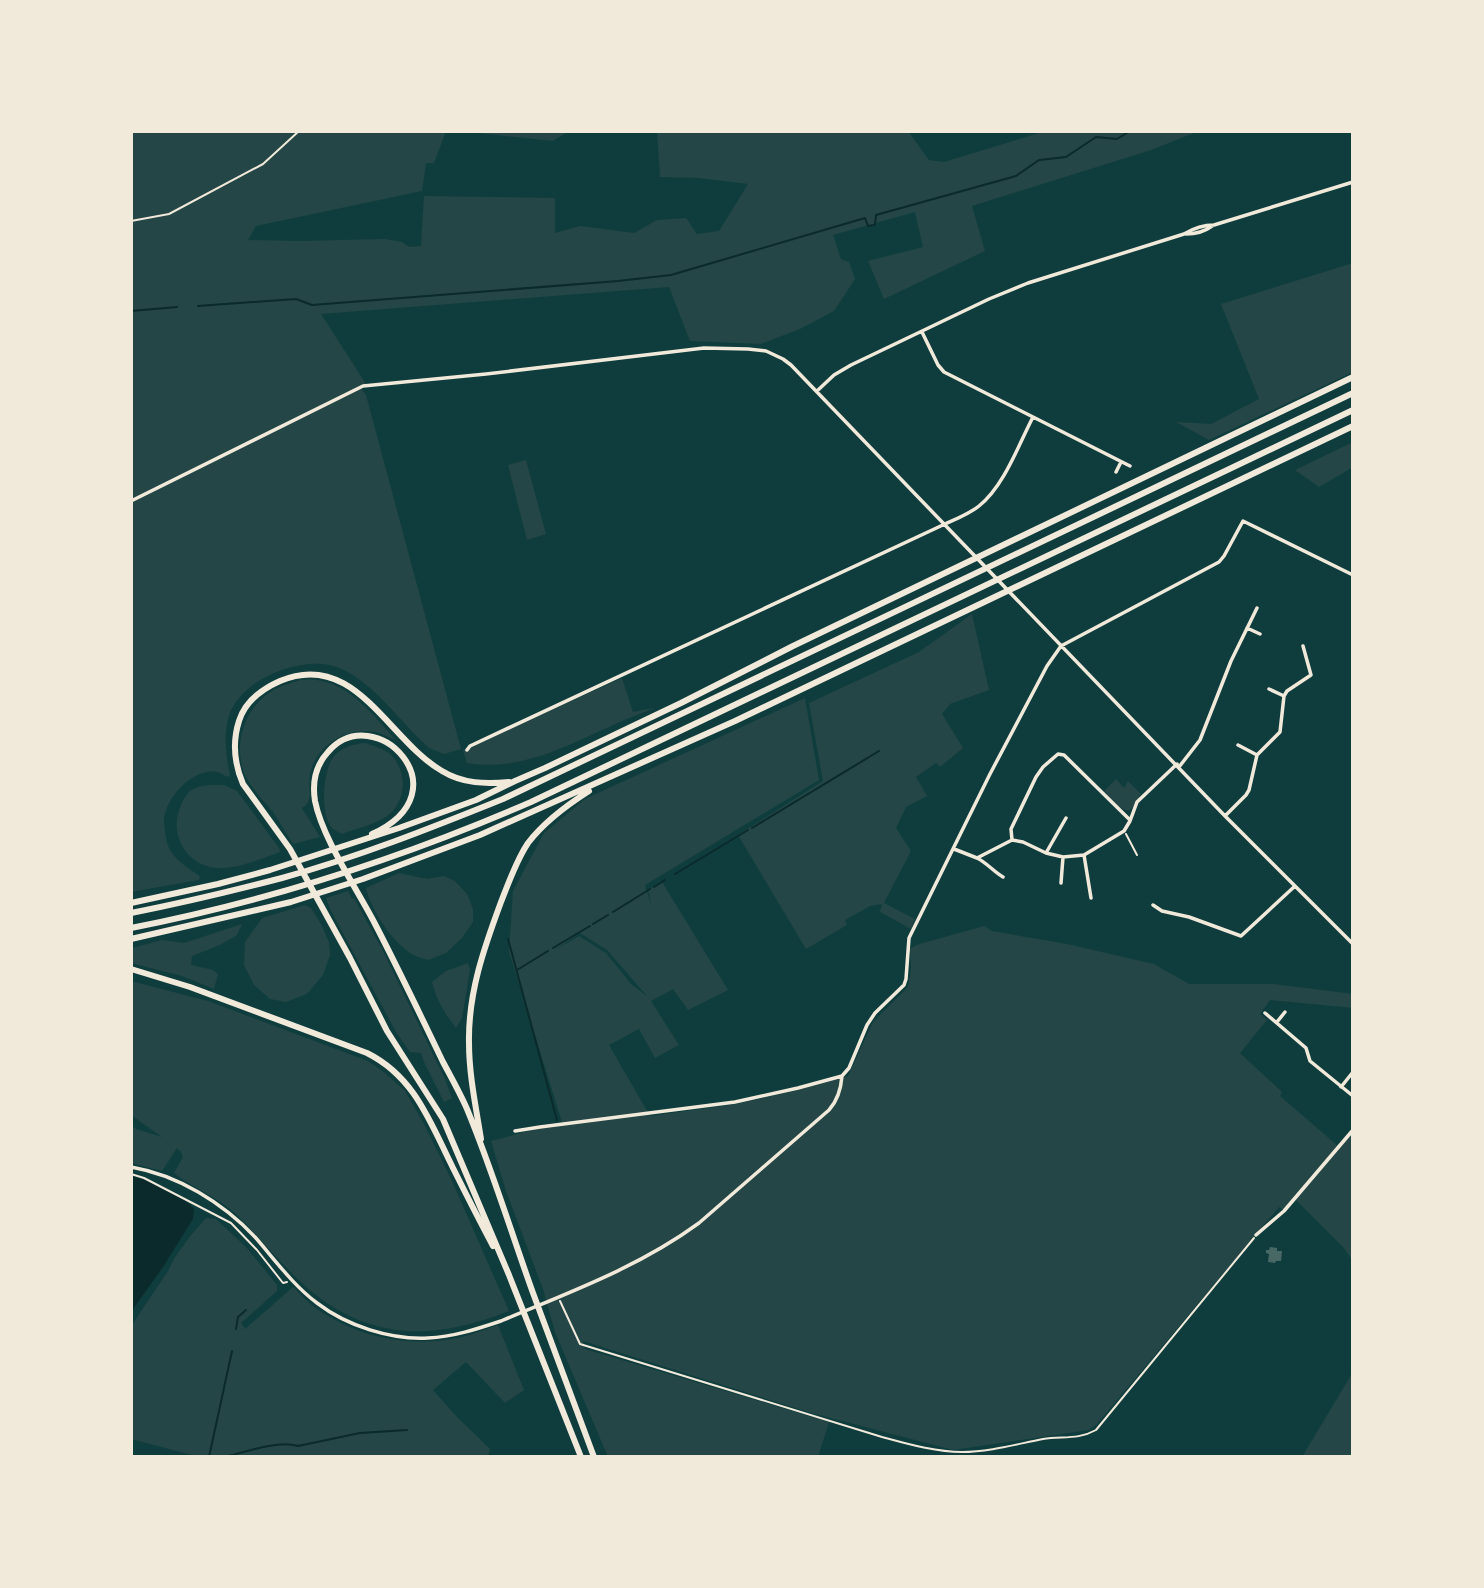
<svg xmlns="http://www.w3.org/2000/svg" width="1484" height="1588" viewBox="0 0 1484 1588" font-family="'DejaVu Sans',sans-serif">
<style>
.green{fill:#244646;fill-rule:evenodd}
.water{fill:#0a2a2b}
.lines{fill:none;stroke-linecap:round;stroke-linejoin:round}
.stream{stroke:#0a2a2b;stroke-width:2}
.building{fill:#486865}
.path{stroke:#f1e9da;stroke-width:2}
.minor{stroke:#f1e9da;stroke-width:3.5}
.motorway{stroke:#f1e9da;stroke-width:6}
</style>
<rect width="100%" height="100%" fill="#0f3d3e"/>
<path class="green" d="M 131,131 L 446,131 L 434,163 L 426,163 L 422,191 L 256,226 L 248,240 L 298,241 L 385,239 L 402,242 L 409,247 L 421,246 L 424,196 L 555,198 L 555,233 L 580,226 L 634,233 L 657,220 L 686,218 L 697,234 L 719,231 L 748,184 L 699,178 L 660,177 L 657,131 L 908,131 L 929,160 L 944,162 L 1046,131 L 1199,131 L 1151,150 L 972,206 L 985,251 L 884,299 L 868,261 L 923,247 L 915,212 L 833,235 L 841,259 L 849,262 L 855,279 L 834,311 L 800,329 L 761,344 L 690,341 L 669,287 L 321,314 L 366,384 L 360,387 L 366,395 L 461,749 L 444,754 L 429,748 C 400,722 377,686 342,669 C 307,652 240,678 229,716 C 223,735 226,756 230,775 L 227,777 C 224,775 221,773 217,772 C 193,768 167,796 164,819 C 164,826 166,839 168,846 C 174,860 188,868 200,876 L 199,880 L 131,892 Z
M 460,131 L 569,131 L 553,141 Z
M 1353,263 L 1353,372 L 1209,440 L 1176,422 L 1211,424 L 1259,399 L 1221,304 Z
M 1353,442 L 1353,467 L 1319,487 L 1295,470 Z
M 526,460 L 546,534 L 527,540 L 508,465 Z
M 972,614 L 989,690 L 950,704 L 942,714 L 963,748 L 940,767 L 936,763 L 916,777 L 927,796 L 906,807 L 896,828 L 911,851 L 884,903 L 915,919 L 911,929 L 880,912 L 882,904 L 870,906 L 845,920 L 847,925 L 806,949 L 738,835 L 823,781 L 809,703 L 919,652 Z
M 622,678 L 633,712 L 654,708 C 641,714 627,718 613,725 C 567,746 519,772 467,763 L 463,750 Z
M 300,680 C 305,680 312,679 317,680 C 351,685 374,716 396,740 C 389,738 382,733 375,732 C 347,726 317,745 310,773 C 307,785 315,801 302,808 L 320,837 L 293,844 C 286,833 280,822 273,812 C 263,800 250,787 244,773 C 234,746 243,713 266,695 C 276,687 288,684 300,680 Z
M 805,698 L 819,780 L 645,885 L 652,908 L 648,890 L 662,882 L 728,990 L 688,1010 L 673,989 L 651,1001 L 679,1045 L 655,1058 L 639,1029 L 609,1045 L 650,1116 L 736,1104 L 794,1091 L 848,1076 L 873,1022 L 908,987 L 911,968 L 910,949 L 916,945 L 984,926 L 992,931 L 1067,944 L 1154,964 L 1189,984 L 1274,984 L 1353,994 L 1353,1008 L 1270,1000 L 1260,1014 L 1267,1020 L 1240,1053 L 1282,1092 L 1280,1096 L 1338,1146 L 1353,1130 L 1353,1261 L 1343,1247 L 1295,1199 L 1284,1211 L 1279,1207 L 1097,1424 L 1089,1430 L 953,1450 L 808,1412 L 583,1341 L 585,1349 L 829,1422 L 818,1457 L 608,1457 L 555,1332 L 543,1289 L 506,1191 L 491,1141 L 562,1122 L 509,952 L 513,891 L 544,833 L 585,799 ZM 580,933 L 607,950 L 647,996 L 631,984 L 606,953 L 579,936 L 554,951 Z
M 365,743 C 374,746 383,748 390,754 C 408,771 407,801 387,816 C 377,824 354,829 342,834 C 340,833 334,830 332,828 C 320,815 323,774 332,759 C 339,748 353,744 365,743 Z
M 1116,779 L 1124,788 L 1128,781 L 1141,794 C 1138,798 1135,806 1131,809 C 1122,815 1109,796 1104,791 Z
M 209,785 L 224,785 L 237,791 L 279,848 L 280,852 C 260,859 239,869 217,868 C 186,866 168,834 181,805 C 183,800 185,796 189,792 C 195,787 202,786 209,785 Z
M 399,873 L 427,879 L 444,876 L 455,881 L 467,894 L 473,909 L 473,922 L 462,938 L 446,953 L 428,960 C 423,958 417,957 412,954 C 392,942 371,910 366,888 Z
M 348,891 L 352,899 L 354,898 L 384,953 L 445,1079 L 452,1098 L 444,1102 L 424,1062 L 421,1053 L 410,1052 L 396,1032 L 330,909 L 326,898 Z
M 305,905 L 311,908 L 321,924 L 329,942 L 330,955 L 323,975 L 307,994 L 286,1002 L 270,999 L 254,985 L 244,965 L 245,942 L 262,918 Z
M 242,924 L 237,935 L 220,945 L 192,956 L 191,965 L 213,970 L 218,974 L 214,989 L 182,976 L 131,963 L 132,948 L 162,940 L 184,943 Z
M 468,963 L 470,970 L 462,1018 L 456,1028 C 445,1014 436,999 432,982 L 446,971 Z
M 131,981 L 208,1001 L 368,1061 L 385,1073 L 405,1091 L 424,1124 L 452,1181 L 509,1311 C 440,1338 378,1343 316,1295 C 287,1272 263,1241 237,1215 C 218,1197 194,1189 174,1173 L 183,1157 L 181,1152 L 177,1148 L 162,1171 L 131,1163 L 131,1125 L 136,1129 L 162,1137 L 131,1115 Z
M 206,1218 L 216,1219 L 246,1247 L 277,1285 L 277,1291 L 241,1323 L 245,1329 L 293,1287 C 301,1294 308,1303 317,1309 C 361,1339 411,1348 462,1337 C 474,1334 486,1329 498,1325 L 524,1390 L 505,1403 L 466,1362 L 433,1390 L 457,1417 L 490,1449 L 488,1457 L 200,1457 L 131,1439 L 131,1326 L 168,1271 L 175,1257 L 192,1234 Z
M 1353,1372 L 1353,1457 L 1302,1457 Z"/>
<path class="water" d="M 131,1176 C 150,1180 182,1194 194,1209 L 193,1219 L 163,1267 L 131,1312 Z"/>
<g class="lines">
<path class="stream" d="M 198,306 L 296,299 L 312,305 L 618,281 L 671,275 L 865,218 L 868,226 L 875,225 L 876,215 L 1016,176 L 1039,160 L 1066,157 L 1096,137 L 1117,139 L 1130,131
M 131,311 L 177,307
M 752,828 L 879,751
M 675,874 L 748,830
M 654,887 L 665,880
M 613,912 L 650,889
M 593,924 L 608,915
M 508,939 L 557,1120
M 553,948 L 590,926
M 517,970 L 548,951
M 236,1329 L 238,1317 L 246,1310
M 209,1457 L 232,1351
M 225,1457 C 245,1452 278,1440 298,1446 L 360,1433 L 407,1430"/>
</g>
<path class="building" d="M 1270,1247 L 1277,1248 L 1277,1251 L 1282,1251 L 1281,1261 L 1276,1261 L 1275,1263 L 1268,1262 L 1269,1254 L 1266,1253 L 1266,1250 L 1269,1250 Z"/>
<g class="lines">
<path class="path" d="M 131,221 L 169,214 L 263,164 L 299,131
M 1126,834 L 1137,855
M 131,1174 L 144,1178 L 231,1223 L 257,1250 L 283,1283 L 287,1282
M 560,1301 L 580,1344 L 882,1437 C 908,1444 935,1452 962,1452 C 989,1452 1017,1444 1043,1439 C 1063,1436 1078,1440 1096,1430 L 1254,1238"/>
<path class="minor" d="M 1186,234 C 1196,234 1204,232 1212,226
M 922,332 L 938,365 L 944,372 L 1130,466
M 817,391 L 834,375 L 851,365 L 989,299 L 1028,283 L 1184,234 C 1194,228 1202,225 1214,225 L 1353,182
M 1116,472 L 1121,462
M 131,501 L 363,386 L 486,374 L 704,348 L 748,349 L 766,351 L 783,359 L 791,365 L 1225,816 L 1353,944
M 1247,628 L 1260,634
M 1269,689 L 1284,696
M 1238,745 L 1257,755
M 467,750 L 470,746 L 945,524 C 956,519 969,514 979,506 C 1004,486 1018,446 1033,417
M 1179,767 L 1200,740 L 1231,661 L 1257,608
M 1225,816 L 1246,795 L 1249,790 L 1257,755 L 1280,732 L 1284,696 L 1287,691 L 1311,675 L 1303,646
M 1012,840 L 1011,829 L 1036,777 L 1043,767 L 1058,754 L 1064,755 L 1130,820
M 954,849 L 977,858 L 1012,840 L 1023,842 L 1046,853 L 1063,857 L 1084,855 L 1124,831 L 1130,821 L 1137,802 L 1177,764
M 1046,853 L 1066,818
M 1084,855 L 1091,898
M 977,858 C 987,863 993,871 1003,877
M 1061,883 L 1063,857
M 1153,905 L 1162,911 L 1189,917 L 1241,936 L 1295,886
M 1265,1013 L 1306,1048 L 1310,1061 L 1353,1096
M 1277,1022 L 1285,1012
M 1341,1087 L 1353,1072
M 515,1131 L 540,1127 L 735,1102 L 798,1088 L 842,1076 L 849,1068 L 867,1025 L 875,1013 L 904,985 L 906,979 L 909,938 L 990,774 L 1047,666 L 1061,646 L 1219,562 L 1224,556 L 1243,521 L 1353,575
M 131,1167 C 178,1175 223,1203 255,1237 C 275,1260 293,1285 317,1303 C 347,1326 391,1340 428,1338 C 453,1337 477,1329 501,1321 C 570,1292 639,1267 699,1223 L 829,1110 C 838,1100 841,1089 842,1076
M 1256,1235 L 1284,1211 L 1353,1130"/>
<path class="motorway" d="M 509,782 C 486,784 463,784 442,771 C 388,740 355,649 280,681 C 262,689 245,702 239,721 C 232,743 234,763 243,784 L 290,849 L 350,958 L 387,1031 L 443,1119 L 509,1275 L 581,1457
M 372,834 C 467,791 374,698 328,752 C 315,766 312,782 315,801 C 322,837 355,886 373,920 C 397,966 420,1014 443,1062 C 451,1077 460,1093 467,1109 C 492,1169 511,1232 533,1293 C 553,1348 574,1402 594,1457
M 131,903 L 218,884 L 270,870 L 399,828 L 476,800 L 515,781 L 545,768 L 681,703 L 793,646 L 1353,377
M 131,913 C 182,903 232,891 282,878 C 358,857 431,828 503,799 L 1353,393
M 131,928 C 269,901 402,858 531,802 L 1353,410
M 131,939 L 291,902 L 363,879 L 480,835 L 735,721 L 1353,426
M 131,969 L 190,987 L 367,1053 C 415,1077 430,1122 453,1168 C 466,1194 479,1220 493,1246
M 481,1139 C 476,1107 469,1075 469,1043 C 468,993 484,948 501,902 C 509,882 516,861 528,843 C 544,822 567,805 589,791"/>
</g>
<rect width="1484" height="1588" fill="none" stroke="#f1e9da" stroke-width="266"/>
</svg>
